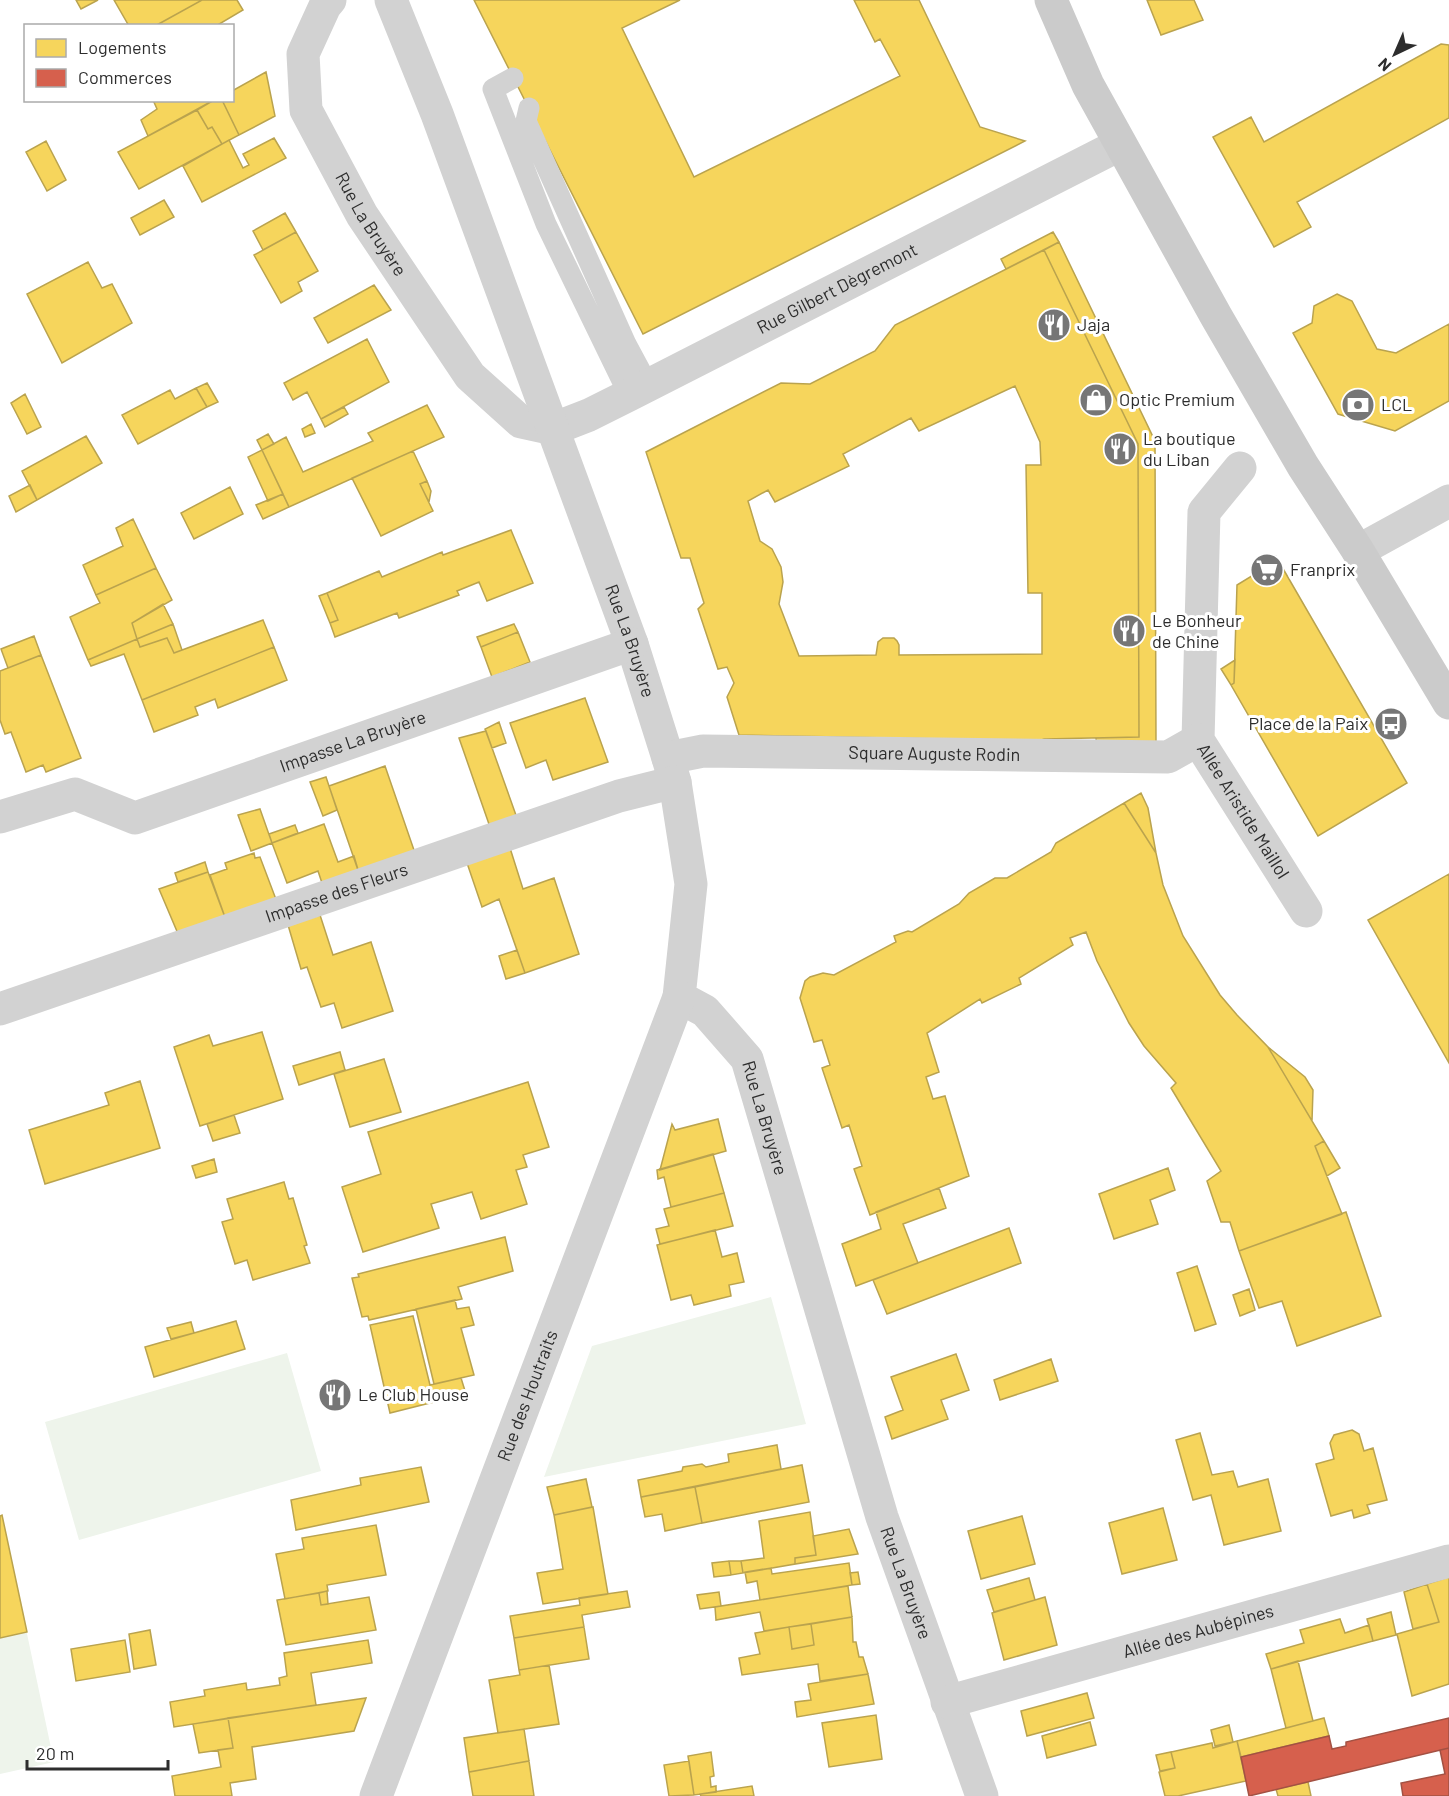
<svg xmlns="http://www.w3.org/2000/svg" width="1449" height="1796" viewBox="0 0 1449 1796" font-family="Barlow,sans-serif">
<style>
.green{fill:#eef4eb}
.homes{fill:#f6d55c;stroke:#baa34e;stroke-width:1.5;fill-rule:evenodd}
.shops{fill:#d6604d;stroke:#a35143;stroke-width:1.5}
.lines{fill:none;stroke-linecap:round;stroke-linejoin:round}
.lane{stroke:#d2d2d2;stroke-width:21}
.street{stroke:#d2d2d2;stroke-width:33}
.secondary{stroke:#cbcbcb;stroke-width:33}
.labels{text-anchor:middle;stroke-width:6;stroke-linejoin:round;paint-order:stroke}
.street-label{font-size:18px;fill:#2d2d2d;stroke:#fff}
.poi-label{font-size:18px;fill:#2d2d2d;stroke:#fff;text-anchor:start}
</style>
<rect width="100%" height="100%" fill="#fff"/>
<path class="green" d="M 771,1297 L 806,1424 L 544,1477 L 592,1346 Z
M 287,1353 L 321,1471 L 79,1540 L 45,1422 Z
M 2,1515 L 54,1762 L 0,1774 L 0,1516 Z"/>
<path class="homes" d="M 76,0 L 98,0 L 81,9 Z
M 114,0 L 202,0 L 155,26 L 129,26 Z
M 202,0 L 237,0 L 243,10 L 216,26 L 155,26 Z
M 474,0 L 680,0 L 622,28 L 694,177 L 900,76 L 880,39 L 875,42 L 854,0 L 919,0 L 980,127 L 1025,141 L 643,334 Z
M 1147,0 L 1194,0 L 1203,20 L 1161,35 Z
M 1441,44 L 1449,45 L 1449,118 L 1297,202 L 1311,227 L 1274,247 L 1213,137 L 1251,117 L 1264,142 Z
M 266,72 L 275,116 L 239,135 L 222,100 L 232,100 L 232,91 Z
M 153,100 L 214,100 L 148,136 L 141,120 L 157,109 Z
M 214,100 L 222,100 L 239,135 L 222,144 L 212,127 L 208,129 L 197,110 Z
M 197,110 L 208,129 L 212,127 L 222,144 L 139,189 L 118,152 Z
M 274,138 L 286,158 L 202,202 L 183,166 L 229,140 L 243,168 L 249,165 L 243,154 Z
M 46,141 L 66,180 L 47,191 L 26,152 Z
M 164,200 L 174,217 L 140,235 L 131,218 Z
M 285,213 L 296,232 L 263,250 L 253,231 Z
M 296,232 L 318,271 L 298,282 L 302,291 L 281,303 L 254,255 Z
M 1053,232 L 1059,242 L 1006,269 L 1001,259 Z
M 1059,242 L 1155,441 L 1156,747 L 1097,749 L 1096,738 L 1139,737 L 1138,444 L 1044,250 Z
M 1044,250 L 1138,444 L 1139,737 L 1044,739 L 1039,741 L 739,735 L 727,697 L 734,683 L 727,667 L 718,669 L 698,609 L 704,603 L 690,558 L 681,558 L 646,452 L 781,383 L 810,384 L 875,351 L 895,325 ZM 1015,386 L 1040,442 L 1041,465 L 1026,465 L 1028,593 L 1042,593 L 1042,654 L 899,655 L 899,645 L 897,641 L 894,638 L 883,638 L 878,642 L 876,655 L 799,656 L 779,604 L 783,582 L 781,567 L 772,549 L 760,541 L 748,501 L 768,490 L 775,502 L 849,466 L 843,454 L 911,418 L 919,431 Z
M 88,262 L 102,288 L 112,284 L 132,323 L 62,363 L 27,294 Z
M 374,285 L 391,310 L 328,343 L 314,318 Z
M 1337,294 L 1352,301 L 1377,349 L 1396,353 L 1449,324 L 1449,401 L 1395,431 L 1338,414 L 1293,333 L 1312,323 L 1314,306 Z
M 367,339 L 389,382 L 321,419 L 307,392 L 293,400 L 284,383 Z
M 207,383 L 218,402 L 207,407 L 196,388 Z
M 196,388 L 207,407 L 138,444 L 122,415 L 170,390 L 175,399 Z
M 25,394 L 41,427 L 27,434 L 11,403 Z
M 427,405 L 444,437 L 289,507 L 262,450 L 286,437 L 303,472 L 373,441 L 368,433 Z
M 344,407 L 348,414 L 325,427 L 321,419 Z
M 311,424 L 315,433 L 305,437 L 302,429 Z
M 268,434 L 274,444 L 262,450 L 257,440 Z
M 86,436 L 102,463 L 37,500 L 22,471 Z
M 262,450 L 283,494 L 268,501 L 248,457 Z
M 413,451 L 427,481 L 420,484 L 433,511 L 381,536 L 352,478 Z
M 427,481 L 431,491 L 429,502 L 420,484 Z
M 30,485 L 37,500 L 16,512 L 9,496 Z
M 230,487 L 243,514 L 194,539 L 181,513 Z
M 283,494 L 289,507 L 263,519 L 256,505 Z
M 133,519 L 156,568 L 96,595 L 83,565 L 123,546 L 116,528 Z
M 511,530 L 533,583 L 487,601 L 479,582 L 457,591 L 459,595 L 399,618 L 397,613 L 335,637 L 330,623 L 338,620 L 327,593 L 379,571 L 382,577 L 442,552 L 443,555 Z
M 1278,560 L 1407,783 L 1318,836 L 1231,685 L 1234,683 L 1237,585 Z
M 156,568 L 172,600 L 132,623 L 137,639 L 88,660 L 70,617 L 100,603 L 96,595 Z
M 327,593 L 338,620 L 330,623 L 319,596 Z
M 163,604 L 173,624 L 137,639 L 132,623 Z
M 263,620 L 274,647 L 142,700 L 124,654 L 91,666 L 88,660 L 137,639 L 140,647 L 167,638 L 174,653 Z
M 173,624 L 182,650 L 174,653 L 167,638 L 140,647 L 137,639 Z
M 514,624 L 518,632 L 481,647 L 477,637 Z
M 518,632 L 530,662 L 492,677 L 481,647 Z
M 34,636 L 41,655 L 8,668 L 1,649 Z
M 274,647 L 287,680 L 218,708 L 215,699 L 195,707 L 198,715 L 154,732 L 142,700 Z
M 41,655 L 81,758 L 46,772 L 43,765 L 26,772 L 11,732 L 5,734 L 0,720 L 0,671 Z
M 1235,660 L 1234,683 L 1231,685 L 1221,669 Z
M 585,698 L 608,762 L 553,780 L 546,760 L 526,768 L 510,723 Z
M 499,722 L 506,743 L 492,748 L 485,729 Z
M 486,731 L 517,818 L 490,827 L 459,738 Z
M 385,766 L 415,853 L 359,873 L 329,786 Z
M 326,777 L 337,810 L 323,816 L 310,782 Z
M 1141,793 L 1148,808 L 1156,853 L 1124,803 Z
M 1124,803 L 1156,853 L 1163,885 L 1183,936 L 1220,995 L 1237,1015 L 1268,1047 L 1324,1141 L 1315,1146 L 1342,1214 L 1239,1251 L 1230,1222 L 1221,1222 L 1207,1181 L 1221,1171 L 1171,1088 L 1176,1083 L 1144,1046 L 1129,1023 L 1097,961 L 1086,932 L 1070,938 L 1073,945 L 1019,978 L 1021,984 L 982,1003 L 980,999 L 927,1033 L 939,1072 L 926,1077 L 933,1099 L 945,1096 L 969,1176 L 870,1215 L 854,1169 L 862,1166 L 849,1125 L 842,1128 L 822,1068 L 830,1065 L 822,1040 L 814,1042 L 800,998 L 805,981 L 810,977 L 823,973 L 834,975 L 896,942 L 894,936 L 908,931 L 912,932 L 959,904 L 969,893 L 995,878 L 1007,878 L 1051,852 L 1056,843 Z
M 260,809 L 272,843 L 251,851 L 238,815 Z
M 324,824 L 338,862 L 354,856 L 359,873 L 323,886 L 318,871 L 287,883 L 272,843 Z
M 295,825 L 298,833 L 272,843 L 269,834 Z
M 510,848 L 523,889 L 554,878 L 579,954 L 525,973 L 499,899 L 482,907 L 467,863 Z
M 254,853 L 255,858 L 260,857 L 277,902 L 226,920 L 210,875 L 227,869 L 225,863 Z
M 205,862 L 208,872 L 178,882 L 175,873 Z
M 208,872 L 226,920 L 179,936 L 159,889 Z
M 1449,874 L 1449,1063 L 1368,920 Z
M 320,915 L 333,955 L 371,942 L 393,1011 L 342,1028 L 334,1003 L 321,1007 L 307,967 L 301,969 L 288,925 Z
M 517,950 L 525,973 L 506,979 L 499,956 Z
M 262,1032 L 283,1099 L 200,1126 L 174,1047 L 209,1035 L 213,1046 Z
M 1268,1047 L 1305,1077 L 1313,1090 L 1312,1121 Z
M 340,1052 L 345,1070 L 299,1085 L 293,1066 Z
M 384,1059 L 401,1112 L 350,1127 L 334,1074 Z
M 140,1081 L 160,1148 L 45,1184 L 29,1130 L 109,1105 L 105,1093 Z
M 528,1082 L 549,1147 L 523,1155 L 527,1167 L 516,1170 L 527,1204 L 481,1219 L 472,1192 L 431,1204 L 439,1228 L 363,1252 L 342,1187 L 381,1174 L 368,1132 Z
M 234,1115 L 240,1133 L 213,1141 L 207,1124 Z
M 718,1119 L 726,1151 L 660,1170 L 672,1124 L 675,1130 Z
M 1324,1141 L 1340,1168 L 1327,1176 L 1315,1146 Z
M 713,1154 L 724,1193 L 671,1207 L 664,1177 L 658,1179 L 657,1170 Z
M 214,1159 L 217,1172 L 196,1178 L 192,1166 Z
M 1168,1168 L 1175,1190 L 1150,1200 L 1158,1224 L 1114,1239 L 1099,1194 Z
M 284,1182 L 289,1199 L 293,1198 L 307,1245 L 304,1246 L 310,1263 L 253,1280 L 247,1260 L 235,1264 L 222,1222 L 233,1219 L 227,1199 Z
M 939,1188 L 946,1208 L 903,1224 L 918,1263 L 856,1286 L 842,1244 L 881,1229 L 876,1212 Z
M 724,1193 L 733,1226 L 660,1244 L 656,1229 L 669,1226 L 664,1209 Z
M 1346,1212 L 1381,1316 L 1297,1346 L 1282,1301 L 1259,1308 L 1239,1251 Z
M 1009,1228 L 1021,1263 L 887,1314 L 873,1280 Z
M 715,1230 L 722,1257 L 737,1253 L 744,1282 L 729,1285 L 731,1296 L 694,1305 L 691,1295 L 671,1300 L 657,1245 Z
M 505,1237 L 513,1271 L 458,1287 L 462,1299 L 369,1320 L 368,1316 L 362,1317 L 352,1278 L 359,1277 L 358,1274 Z
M 1197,1266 L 1216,1324 L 1195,1331 L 1177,1273 Z
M 1249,1289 L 1255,1310 L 1240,1316 L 1233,1295 Z
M 455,1300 L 457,1309 L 469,1307 L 474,1325 L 461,1328 L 474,1375 L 434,1384 L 416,1309 Z
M 413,1316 L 430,1385 L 461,1378 L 466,1394 L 390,1413 L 370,1325 Z
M 236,1321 L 245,1349 L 154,1377 L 145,1347 Z
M 191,1322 L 194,1333 L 171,1339 L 167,1328 Z
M 956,1354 L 969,1390 L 941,1400 L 948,1419 L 892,1439 L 885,1417 L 903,1410 L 891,1377 Z
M 1051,1359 L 1058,1381 L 1000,1400 L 994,1380 Z
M 1352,1430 L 1359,1434 L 1364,1451 L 1373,1448 L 1387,1500 L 1367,1505 L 1370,1513 L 1354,1518 L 1352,1510 L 1331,1516 L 1316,1464 L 1334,1459 L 1330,1443 L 1334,1435 Z
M 1200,1433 L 1212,1475 L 1233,1471 L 1238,1487 L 1268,1479 L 1281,1531 L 1224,1545 L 1211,1495 L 1193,1500 L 1176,1440 Z
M 777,1445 L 781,1469 L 641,1497 L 638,1480 L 682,1471 L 683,1467 L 702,1464 L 706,1467 L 729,1462 L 728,1454 Z
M 802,1465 L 809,1502 L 702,1523 L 695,1487 Z
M 421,1467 L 429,1502 L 296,1530 L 291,1500 L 361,1485 L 360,1478 Z
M 586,1479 L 592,1507 L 554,1515 L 547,1487 Z
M 695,1487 L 702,1523 L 665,1531 L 662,1514 L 645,1517 L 641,1497 Z
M 593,1507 L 608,1594 L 543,1604 L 537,1573 L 563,1569 L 554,1515 Z
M 1163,1508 L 1177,1560 L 1122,1574 L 1109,1523 Z
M 810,1512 L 816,1555 L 795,1558 L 795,1564 L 743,1573 L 741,1561 L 764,1558 L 759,1521 Z
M 2,1515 L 27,1632 L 0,1638 L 0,1516 Z
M 1022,1516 L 1035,1564 L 981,1579 L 968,1531 Z
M 376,1525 L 386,1575 L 327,1585 L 328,1591 L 285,1599 L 276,1554 L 304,1549 L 302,1538 Z
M 849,1529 L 858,1554 L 795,1564 L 795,1558 L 816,1555 L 813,1536 Z
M 729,1561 L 731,1575 L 714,1577 L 712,1563 Z
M 729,1561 L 741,1561 L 743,1573 L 731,1575 Z
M 849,1563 L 852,1585 L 760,1600 L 757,1581 L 747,1583 L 745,1572 L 771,1568 L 772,1574 Z
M 858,1572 L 860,1584 L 852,1585 L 850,1573 Z
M 1449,1577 L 1449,1684 L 1412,1696 L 1397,1634 L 1439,1622 L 1427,1584 Z
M 1029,1578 L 1035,1600 L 994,1612 L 987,1590 Z
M 1427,1584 L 1439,1622 L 1413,1629 L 1404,1592 Z
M 848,1586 L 852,1617 L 764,1631 L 760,1612 L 716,1620 L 715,1607 Z
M 327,1591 L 328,1604 L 321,1605 L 319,1593 Z
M 627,1591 L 630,1607 L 582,1615 L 584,1627 L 514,1638 L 510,1616 L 580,1605 L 579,1598 Z
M 719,1592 L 721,1606 L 700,1609 L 697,1595 Z
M 319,1593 L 321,1605 L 369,1597 L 376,1630 L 286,1645 L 277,1600 Z
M 1045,1597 L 1057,1645 L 1004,1660 L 992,1613 Z
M 1391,1612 L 1396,1635 L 1373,1641 L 1367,1619 Z
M 852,1617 L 853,1642 L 856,1642 L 859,1657 L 863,1657 L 868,1674 L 820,1681 L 818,1664 L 742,1675 L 739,1658 L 760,1654 L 755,1633 L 789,1627 L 792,1649 L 814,1645 L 811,1624 Z
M 1340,1619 L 1345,1633 L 1369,1625 L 1373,1641 L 1271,1669 L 1266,1654 L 1304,1643 L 1300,1630 Z
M 811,1624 L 814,1645 L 792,1649 L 789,1627 Z
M 584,1627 L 589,1659 L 519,1670 L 514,1638 Z
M 150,1630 L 156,1665 L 134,1669 L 129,1634 Z
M 125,1640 L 130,1672 L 76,1681 L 71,1649 Z
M 368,1640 L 372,1663 L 311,1673 L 316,1705 L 174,1727 L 170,1702 L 205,1696 L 204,1690 L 246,1683 L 247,1690 L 280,1685 L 279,1678 L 287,1676 L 284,1653 Z
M 1298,1661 L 1313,1721 L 1286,1728 L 1271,1669 Z
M 549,1665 L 559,1724 L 498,1733 L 489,1680 L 520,1675 L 519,1670 Z
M 868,1674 L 874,1704 L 797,1717 L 795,1702 L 811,1700 L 808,1684 Z
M 1087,1693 L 1094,1718 L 1027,1736 L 1021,1711 Z
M 366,1698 L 354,1731 L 252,1747 L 256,1779 L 230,1783 L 232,1796 L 175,1796 L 172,1776 L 221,1767 L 218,1750 L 233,1748 L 228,1718 Z
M 876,1715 L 882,1759 L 829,1767 L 822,1723 Z
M 228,1718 L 233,1748 L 199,1753 L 193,1724 Z
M 1324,1718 L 1329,1736 L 1241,1757 L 1237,1741 Z
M 1090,1722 L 1096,1745 L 1047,1758 L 1042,1736 Z
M 1229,1725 L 1233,1742 L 1215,1746 L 1211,1730 Z
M 524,1729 L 529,1761 L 469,1772 L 464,1738 Z
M 1237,1741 L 1246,1781 L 1178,1796 L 1165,1796 L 1159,1772 L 1175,1768 L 1171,1752 L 1212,1743 L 1213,1748 Z
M 711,1752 L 714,1776 L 710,1777 L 711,1787 L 716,1786 L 716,1792 L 694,1795 L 688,1756 Z
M 1171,1752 L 1175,1768 L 1160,1771 L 1156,1755 Z
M 529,1761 L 534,1796 L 473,1796 L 469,1772 Z
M 689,1761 L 694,1795 L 669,1796 L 664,1765 Z
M 1308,1782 L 1311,1796 L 1278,1796 L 1276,1789 Z
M 752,1786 L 754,1796 L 701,1796 L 700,1794 Z"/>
<path class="shops" d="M 1449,1718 L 1449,1748 L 1249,1796 L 1241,1757 L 1329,1736 L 1332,1749 L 1346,1746 L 1346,1742 Z
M 1449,1748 L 1449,1796 L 1403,1796 L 1401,1783 L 1445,1774 L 1440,1750 Z"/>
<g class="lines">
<path class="lane" d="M 513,78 L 493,89 L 546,224 L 629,395
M 529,108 L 526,121 L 626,344 L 648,385"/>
<g class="street">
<path id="s1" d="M 330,0 L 325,6 L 303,54 L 306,110 L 362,215 L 470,376 L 521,422 L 553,429 L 589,415 L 629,395 L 1119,145"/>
<path id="s2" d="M 391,0 L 437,114 L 632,644 L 668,758 L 675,782 L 691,884 L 679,997 L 705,1011 L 747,1059 L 882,1517 L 982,1796"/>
<path id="s3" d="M 1240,468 L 1204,512 L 1198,740 L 1306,911"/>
<path d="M 1358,551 L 1449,501"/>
<path id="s4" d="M 668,758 L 703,751 L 1168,757 L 1198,740"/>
<path id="s5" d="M 0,817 L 75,794 L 135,818 L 632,644"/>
<path id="s6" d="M 0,1009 L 619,796 L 675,782"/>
<path id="s7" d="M 947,1702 L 1449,1561"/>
<path id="s8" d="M 376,1796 L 679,997"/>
</g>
<path class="secondary" d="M 1051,0 L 1088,85 L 1216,316 L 1303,466 L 1358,551 L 1449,703"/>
</g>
<defs>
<g id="restaurant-disc" transform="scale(1.725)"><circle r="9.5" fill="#767676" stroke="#fff"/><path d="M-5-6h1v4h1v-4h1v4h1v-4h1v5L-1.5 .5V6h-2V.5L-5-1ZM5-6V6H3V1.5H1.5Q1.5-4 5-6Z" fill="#fff"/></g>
<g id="shop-disc" transform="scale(1.725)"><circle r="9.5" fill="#767676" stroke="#fff"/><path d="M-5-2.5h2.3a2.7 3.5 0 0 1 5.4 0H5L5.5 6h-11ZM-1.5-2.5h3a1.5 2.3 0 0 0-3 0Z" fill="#fff"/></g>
<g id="bank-disc" transform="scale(1.725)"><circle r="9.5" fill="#767676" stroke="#fff"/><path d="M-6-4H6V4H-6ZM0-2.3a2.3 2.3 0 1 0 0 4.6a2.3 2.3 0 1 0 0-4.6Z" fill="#fff"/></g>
<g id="supermarket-disc" transform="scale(1.725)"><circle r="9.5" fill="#767676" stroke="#fff"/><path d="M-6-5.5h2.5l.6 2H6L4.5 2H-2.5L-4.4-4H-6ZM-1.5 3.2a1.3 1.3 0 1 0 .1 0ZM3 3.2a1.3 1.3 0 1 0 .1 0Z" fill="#fff"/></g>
<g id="bus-disc" transform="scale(1.725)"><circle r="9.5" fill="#767676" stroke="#fff"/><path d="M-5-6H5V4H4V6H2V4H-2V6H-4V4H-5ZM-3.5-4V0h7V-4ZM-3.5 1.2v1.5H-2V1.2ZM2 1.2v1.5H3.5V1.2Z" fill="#fff"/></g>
</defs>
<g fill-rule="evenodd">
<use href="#restaurant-disc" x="1054" y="325"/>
<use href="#shop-disc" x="1096" y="400"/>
<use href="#bank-disc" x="1358" y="405"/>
<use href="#restaurant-disc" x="1120" y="449"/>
<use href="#supermarket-disc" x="1267" y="570"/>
<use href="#restaurant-disc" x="1129" y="631"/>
<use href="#bus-disc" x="1391" y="724"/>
<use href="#restaurant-disc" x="335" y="1395"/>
</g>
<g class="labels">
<g class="street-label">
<text dy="6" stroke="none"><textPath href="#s1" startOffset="248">Rue La Bruyère</textPath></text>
<text dy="6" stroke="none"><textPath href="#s1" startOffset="848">Rue Gilbert Dègremont</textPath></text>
<text dy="6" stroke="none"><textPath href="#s2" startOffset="684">Rue La Bruyère</textPath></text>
<text dy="6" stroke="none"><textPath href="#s5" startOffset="374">Impasse La Bruyère</textPath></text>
<text dy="6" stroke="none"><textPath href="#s4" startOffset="267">Square Auguste Rodin</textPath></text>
<text dy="6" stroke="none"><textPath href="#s3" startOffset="369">Allée Aristide Maillol</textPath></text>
<text dy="6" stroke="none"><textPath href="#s6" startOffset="356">Impasse des Fleurs</textPath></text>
<text dy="6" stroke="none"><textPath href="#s2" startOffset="1204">Rue La Bruyère</textPath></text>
<text dy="6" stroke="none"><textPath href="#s8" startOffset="428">Rue des Houtraits</textPath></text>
<text dy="6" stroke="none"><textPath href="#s2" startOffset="1690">Rue La Bruyère</textPath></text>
<text dy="6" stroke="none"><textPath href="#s7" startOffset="261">Allée des Aubépines</textPath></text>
</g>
<g class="poi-label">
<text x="1077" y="331">Jaja</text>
<text x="1119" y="406">Optic Premium</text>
<text x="1381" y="411">LCL</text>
<text x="1143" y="445">La boutique<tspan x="1143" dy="21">du Liban</tspan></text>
<text x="1290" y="576">Franprix</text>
<text x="1152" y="627">Le Bonheur<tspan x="1152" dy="21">de Chine</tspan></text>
<text x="1368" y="730" text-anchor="end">Place de la Paix</text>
<text x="358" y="1401">Le Club House</text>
</g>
</g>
<rect x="24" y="24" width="210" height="78" fill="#ffffff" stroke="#ababab" stroke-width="1.5"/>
<rect x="36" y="39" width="30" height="18" fill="#f6d55c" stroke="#ababab" stroke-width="1.5"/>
<text x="78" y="54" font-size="18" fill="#2d2d2d">Logements</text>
<rect x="36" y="69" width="30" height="18" fill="#d6604d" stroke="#ababab" stroke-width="1.5"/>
<text x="78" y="84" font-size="18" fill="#2d2d2d">Commerces</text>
<g transform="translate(1395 54) rotate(224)" stroke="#ffffff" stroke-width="4.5" paint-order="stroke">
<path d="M0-4.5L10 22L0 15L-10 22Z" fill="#2d2d2d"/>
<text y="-9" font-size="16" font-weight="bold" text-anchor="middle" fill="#2d2d2d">N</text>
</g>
<path d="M27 1760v9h141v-9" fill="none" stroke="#2d2d2d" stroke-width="3"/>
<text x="36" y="1760" font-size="18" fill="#2d2d2d" stroke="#ffffff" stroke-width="4.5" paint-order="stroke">20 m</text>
</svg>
